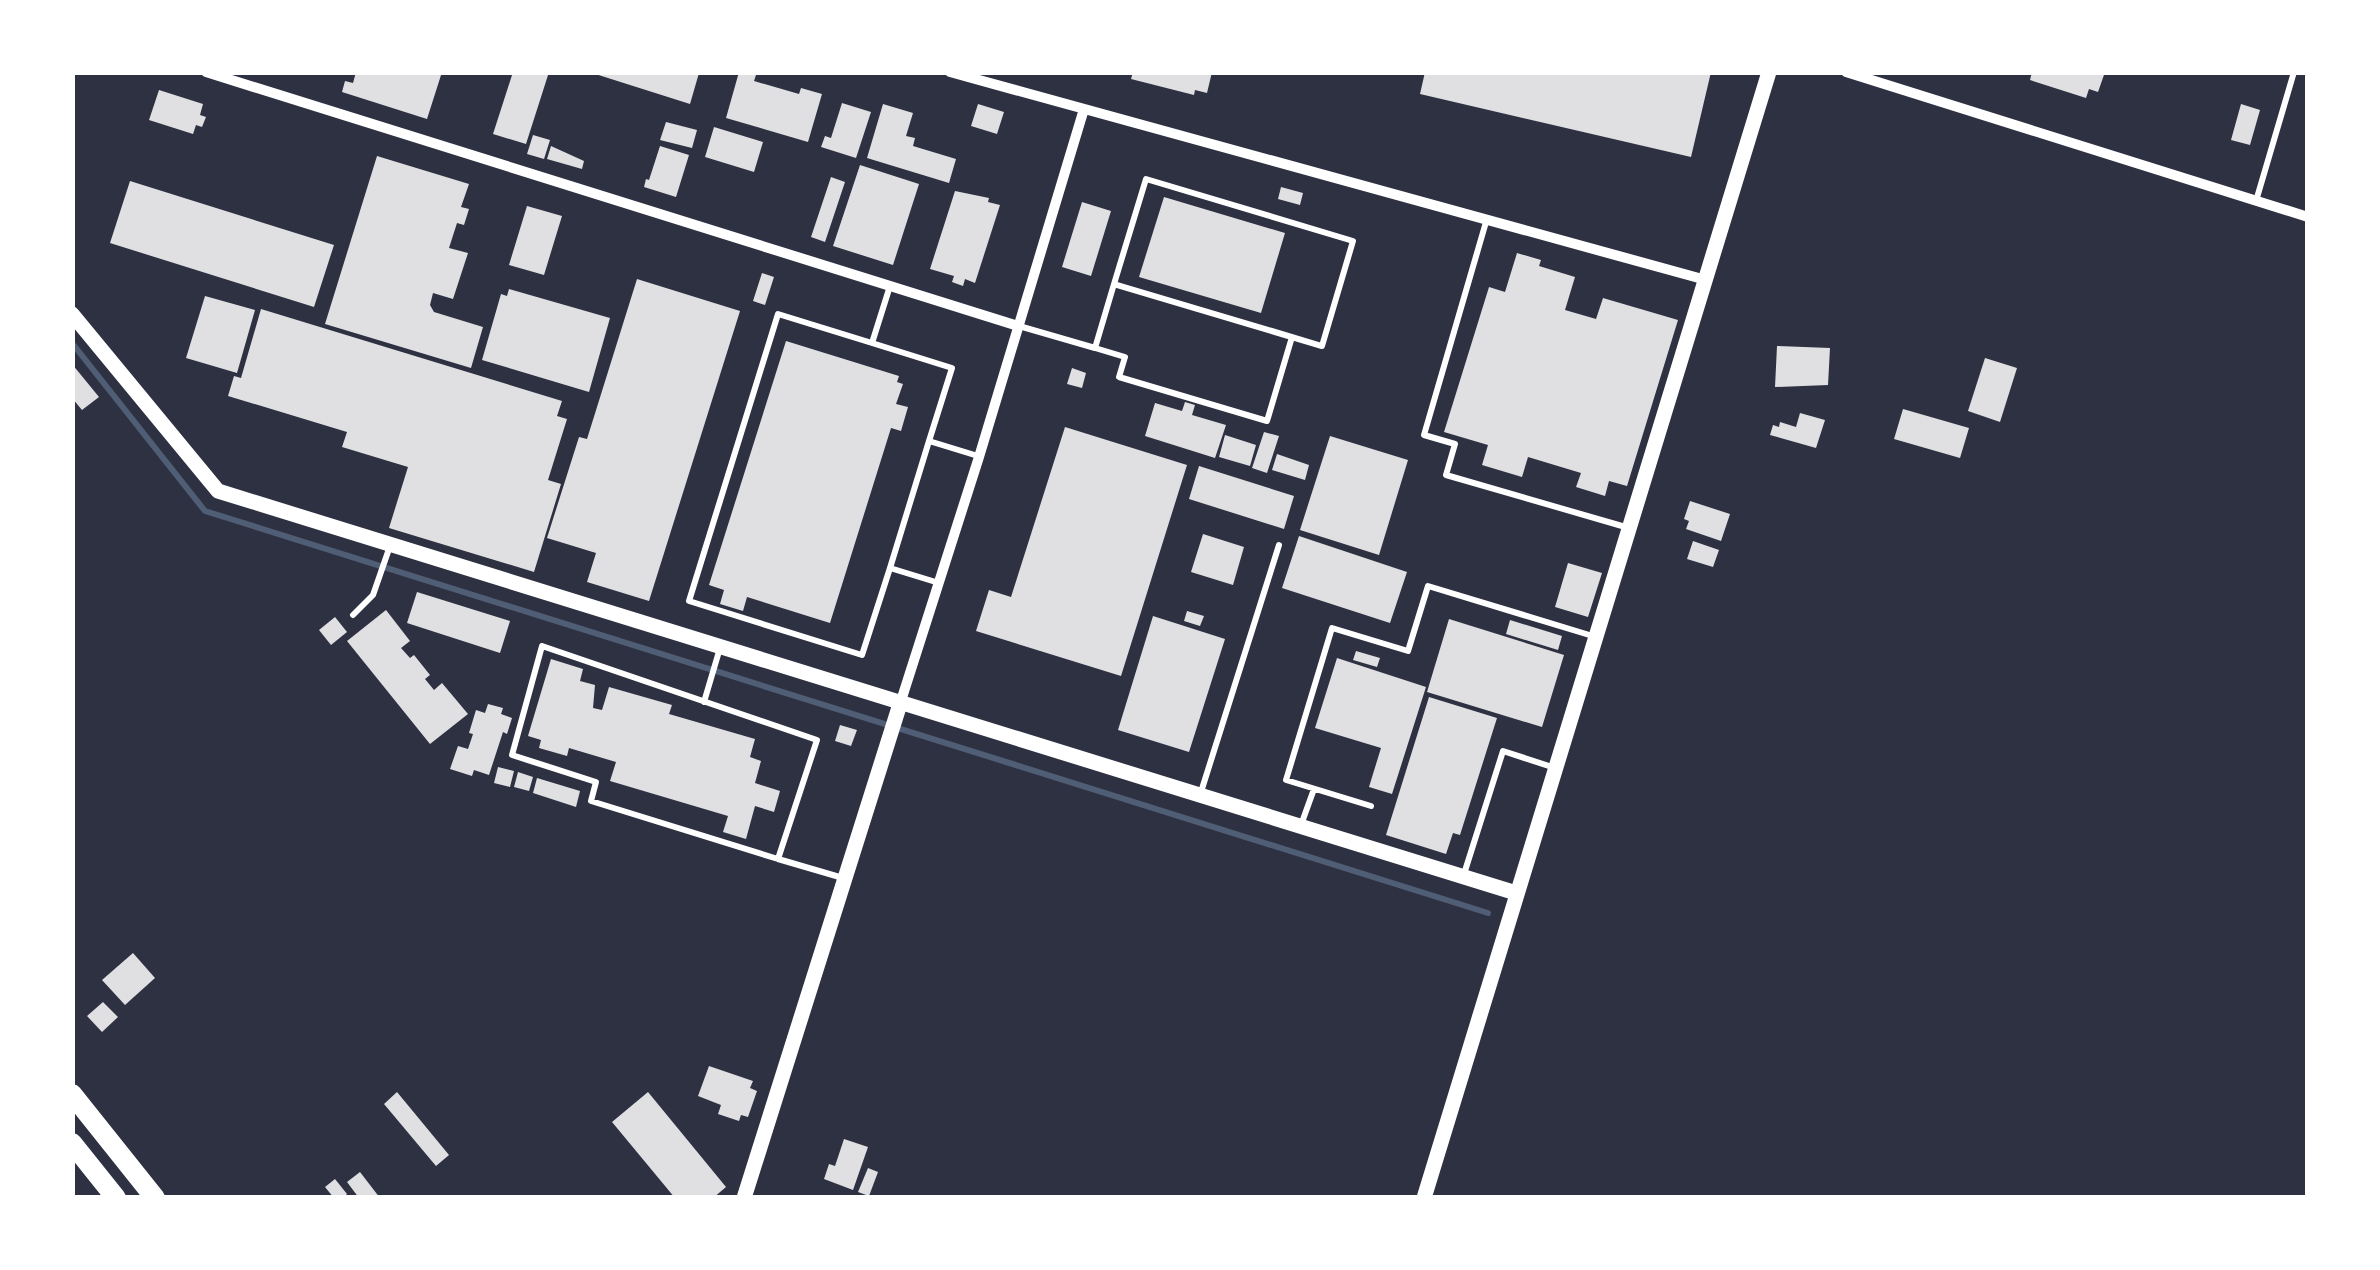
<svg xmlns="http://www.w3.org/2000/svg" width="2380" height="1270" viewBox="0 0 2380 1270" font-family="'Nunito Sans',sans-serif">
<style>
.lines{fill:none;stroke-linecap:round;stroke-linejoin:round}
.stream{stroke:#4f5d75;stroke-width:6}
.building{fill:#e0e0e3}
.service{stroke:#fff;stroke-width:6}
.minor{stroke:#fff;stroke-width:10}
.tertiary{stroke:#fff;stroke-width:15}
.trunk{stroke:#fff;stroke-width:20}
</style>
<rect width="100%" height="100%" fill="#2d3142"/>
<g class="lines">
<path class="stream" d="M 72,343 L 205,511 L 1488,913"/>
</g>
<path class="building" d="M 356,72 L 442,72 L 427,119 L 342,92 L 345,81 L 353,83 Z
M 513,72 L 549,72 L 526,144 L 493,134 Z
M 589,72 L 697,72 L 699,73 L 690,104 Z
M 739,72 L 757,72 L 754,81 L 799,94 L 801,88 L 822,94 L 808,142 L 726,118 Z
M 1133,72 L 1212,72 L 1207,93 L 1195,90 L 1194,95 L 1131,79 Z
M 1425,72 L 1711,72 L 1691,157 L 1420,94 Z
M 2032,72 L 2105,72 L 2098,92 L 2089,89 L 2086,98 L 2030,80 Z
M 159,90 L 203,104 L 200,115 L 206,117 L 202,127 L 196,125 L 193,134 L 149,120 Z
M 842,103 L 871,112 L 856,158 L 821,147 L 825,136 L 831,138 Z
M 883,104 L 913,113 L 906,136 L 915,138 L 913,146 L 956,159 L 949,183 L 867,158 Z
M 978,104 L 1004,112 L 997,134 L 971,126 Z
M 2241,104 L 2260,110 L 2250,145 L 2231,140 Z
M 666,122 L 697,130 L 692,148 L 660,140 Z
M 714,127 L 763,142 L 754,172 L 705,157 Z
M 533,135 L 550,140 L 544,159 L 527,154 Z
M 551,146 L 584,161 L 582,169 L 547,159 Z
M 660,146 L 689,155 L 676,197 L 644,187 L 646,179 L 649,180 Z
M 377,156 L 469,184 L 461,207 L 469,209 L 464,225 L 457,223 L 449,248 L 468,253 L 453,299 L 433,293 L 430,305 L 434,312 L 483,327 L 471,368 L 325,324 Z
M 860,165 L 919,184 L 893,265 L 833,246 Z
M 831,177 L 845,182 L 825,242 L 811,237 Z
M 130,181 L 334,245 L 314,307 L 110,243 Z
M 1281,187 L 1303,193 L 1300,205 L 1278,199 Z
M 955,191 L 989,198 L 988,202 L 1000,205 L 975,283 L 965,279 L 963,286 L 952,282 L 954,276 L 930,269 Z
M 1164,197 L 1285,233 L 1261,313 L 1139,277 Z
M 1082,202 L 1111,211 L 1091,276 L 1062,267 Z
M 527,206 L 562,216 L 544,275 L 509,265 Z
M 1517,253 L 1541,260 L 1539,266 L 1575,277 L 1565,310 L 1596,319 L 1603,298 L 1678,320 L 1627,486 L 1609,481 L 1605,496 L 1576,487 L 1581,473 L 1528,457 L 1522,477 L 1482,465 L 1488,445 L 1444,432 L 1489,287 L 1505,292 Z
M 762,273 L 774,277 L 765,305 L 753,301 Z
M 637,279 L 740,311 L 649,601 L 587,582 L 596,553 L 547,538 L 579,437 L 587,439 Z
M 509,289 L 610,318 L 589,392 L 482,360 L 501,294 L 507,296 Z
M 205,296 L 255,310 L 237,373 L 186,358 Z
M 261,309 L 562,401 L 557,416 L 567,419 L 548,480 L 561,484 L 534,572 L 389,528 L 408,467 L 342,447 L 347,432 L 228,396 L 234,376 L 241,378 Z
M 786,341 L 899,376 L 897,382 L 903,384 L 896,404 L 908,407 L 901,431 L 891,428 L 830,623 L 747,597 L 743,611 L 720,604 L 724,590 L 709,585 Z
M 1777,346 L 1830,348 L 1828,385 L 1775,387 Z
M 1985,358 L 2017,368 L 2000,422 L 1968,411 Z
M 72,364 L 99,397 L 82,410 L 72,398 Z
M 1072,368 L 1086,373 L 1082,388 L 1067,384 Z
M 1185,402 L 1195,405 L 1192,415 L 1226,425 L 1215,458 L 1145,436 L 1155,403 L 1182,411 Z
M 1903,409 L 1969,428 L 1960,458 L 1894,439 Z
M 1800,413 L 1825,420 L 1816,448 L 1770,435 L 1773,425 L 1779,427 L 1780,422 L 1796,427 Z
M 1065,427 L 1187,465 L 1121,676 L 976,631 L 989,590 L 1011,597 Z
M 1264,432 L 1279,436 L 1267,473 L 1252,468 Z
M 1225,435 L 1256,445 L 1250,466 L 1219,457 Z
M 1330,436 L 1408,460 L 1379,555 L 1300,530 Z
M 1277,454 L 1309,465 L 1305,480 L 1272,470 Z
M 1199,466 L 1294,496 L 1284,529 L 1189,499 Z
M 1690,501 L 1730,514 L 1721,541 L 1686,529 L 1689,521 L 1684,519 Z
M 1203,534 L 1244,547 L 1233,585 L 1191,572 Z
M 1299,536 L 1407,572 L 1390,623 L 1282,588 Z
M 1693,541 L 1719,550 L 1713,567 L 1687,559 Z
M 1568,563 L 1602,573 L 1588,617 L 1555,607 Z
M 417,592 L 510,621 L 500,653 L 407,623 Z
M 386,610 L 410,641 L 401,648 L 410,658 L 414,655 L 430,675 L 425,679 L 434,690 L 442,683 L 468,714 L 430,744 L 347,641 Z
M 1187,611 L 1204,616 L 1200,626 L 1184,621 Z
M 1153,616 L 1225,639 L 1189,752 L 1118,730 Z
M 335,617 L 347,632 L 331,645 L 319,630 Z
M 1449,619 L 1564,655 L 1542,727 L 1427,692 Z
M 1510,620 L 1562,636 L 1558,650 L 1506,634 Z
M 1356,651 L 1380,658 L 1377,667 L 1353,660 Z
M 1337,658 L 1426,687 L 1392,794 L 1369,787 L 1381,748 L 1315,728 Z
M 551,659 L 583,669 L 580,681 L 595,685 L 593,708 L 602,710 L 609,687 L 672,705 L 669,714 L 755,739 L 750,757 L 761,761 L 755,783 L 780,791 L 774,812 L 755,806 L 746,839 L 723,832 L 728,816 L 610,781 L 616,762 L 569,748 L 567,756 L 539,748 L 541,740 L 528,736 Z
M 1429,697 L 1497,718 L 1460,835 L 1453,833 L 1446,854 L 1386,835 Z
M 488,704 L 503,708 L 501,714 L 512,718 L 507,734 L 503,732 L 489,775 L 474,770 L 472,776 L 450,769 L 458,746 L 468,749 L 473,734 L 469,733 L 476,710 L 485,713 Z
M 840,725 L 857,730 L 851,746 L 835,741 Z
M 498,767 L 514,771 L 510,787 L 494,783 Z
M 518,772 L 533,777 L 529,791 L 514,787 Z
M 537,778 L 580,791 L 576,807 L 533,793 Z
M 133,953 L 155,978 L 125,1005 L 102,980 Z
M 103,1002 L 118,1017 L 102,1032 L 87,1016 Z
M 709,1066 L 753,1081 L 750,1088 L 757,1091 L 748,1117 L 741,1115 L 739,1121 L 718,1114 L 721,1105 L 698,1096 Z
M 397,1092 L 449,1155 L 436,1166 L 384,1104 Z
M 648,1092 L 726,1187 L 713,1198 L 675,1198 L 612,1122 Z
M 844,1139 L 868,1147 L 853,1190 L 824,1179 L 829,1164 L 835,1166 Z
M 868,1168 L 878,1172 L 869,1196 L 858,1192 Z
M 360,1172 L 380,1198 L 359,1198 L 347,1182 Z
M 335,1179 L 347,1194 L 343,1198 L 334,1198 L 325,1187 Z"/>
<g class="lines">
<path class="service" d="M 1146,179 L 1353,241 L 1322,346 L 1114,284 Z
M 2256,201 L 2294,72
M 1486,222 L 1424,435 L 1455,444 L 1446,475 L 1629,528
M 890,286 L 872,343 L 952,368 L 929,441
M 1019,326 L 1095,348 L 1114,284
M 872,343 L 778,314 L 689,601 L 862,655 L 890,568
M 1095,348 L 1125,357 L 1119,377 L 1267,421 L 1292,337
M 939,583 L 890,568 L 929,441 L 978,456
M 353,615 L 373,595 L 390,546
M 704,702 L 720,648
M 1201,792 L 1279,545
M 1371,806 L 1286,780 L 1332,628 L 1408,651 L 1428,586 L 1596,637
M 1301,825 L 1314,789
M 778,859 L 591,801 L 596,782 L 512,755 L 542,646 L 817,740 L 778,859 L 843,878
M 1464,874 L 1503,751 L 1555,768"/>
<path class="minor" d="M 206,72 L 1018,326
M 950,72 L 1706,280
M 1846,72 L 2308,217
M 900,704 L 979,457 L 1084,109"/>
<path class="tertiary" d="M 72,314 L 218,491 L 1516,893
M 744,1198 L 900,704
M 1424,1198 L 1769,72"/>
<path class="trunk" d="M 72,1094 L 155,1198
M 72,1143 L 116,1198"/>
</g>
<rect width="2380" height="1270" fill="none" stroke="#ffffff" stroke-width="150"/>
</svg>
